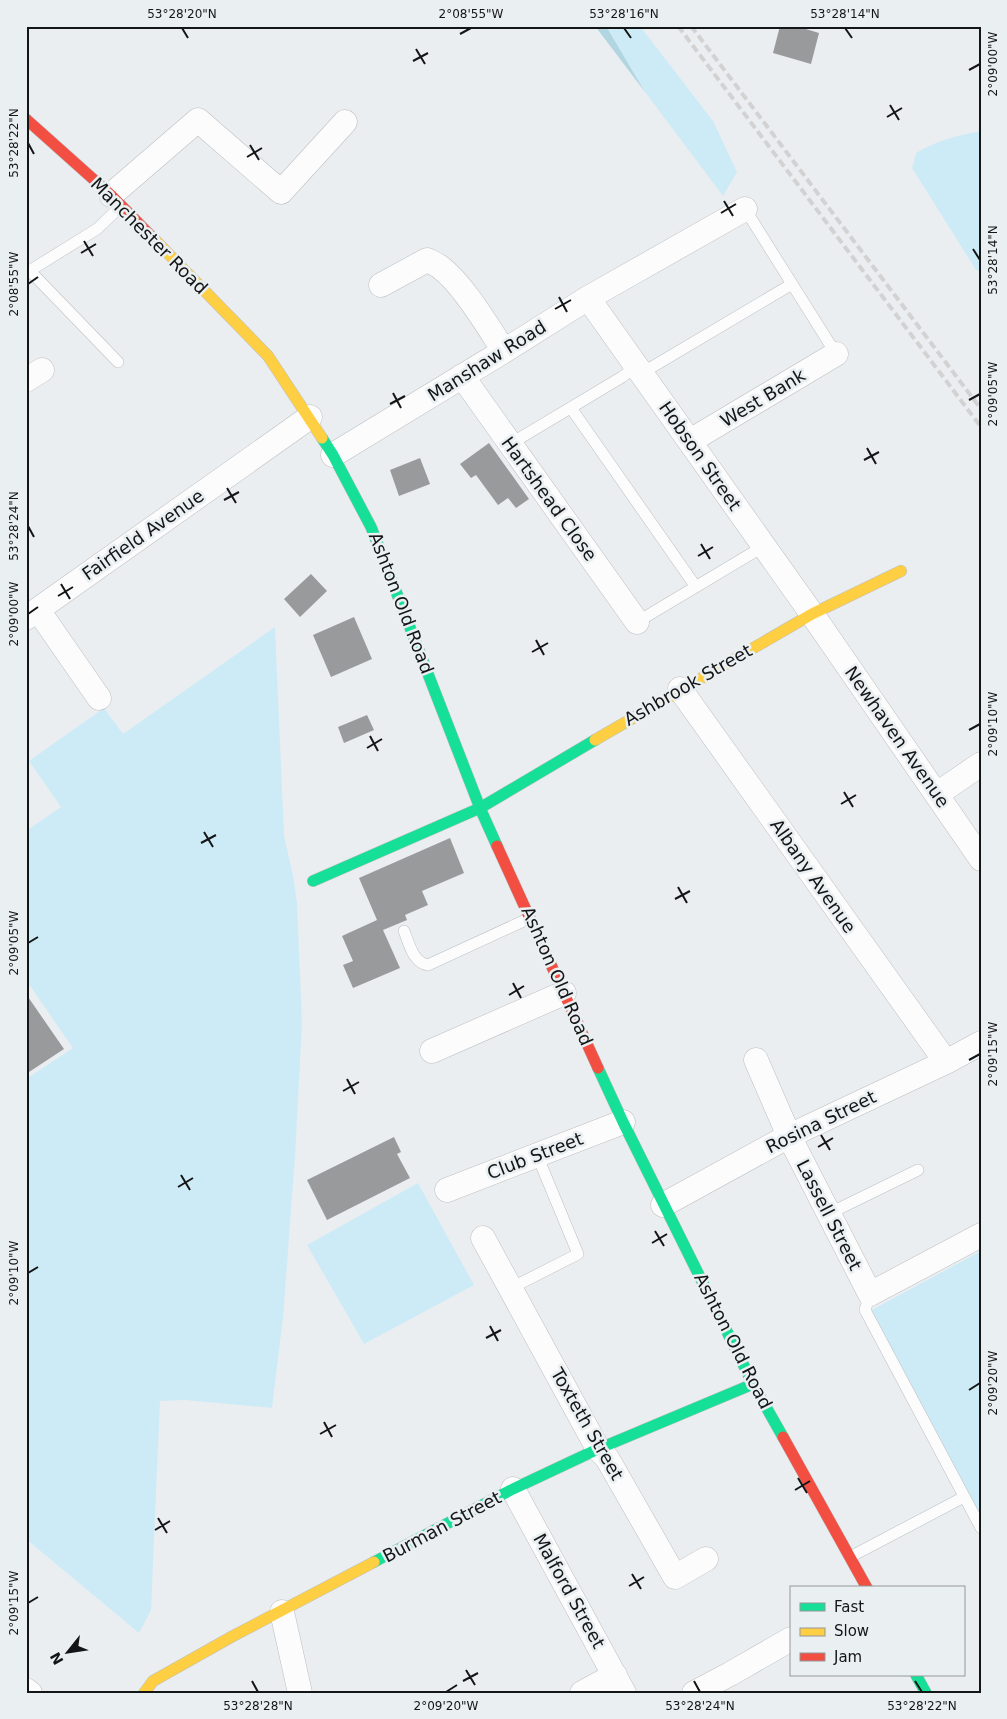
<svg xmlns="http://www.w3.org/2000/svg" width="1007" height="1719" viewBox="0 0 1007 1719" font-family="'DejaVu Sans',sans-serif">
<style>
.green{fill:#cdebf6}
.forest{fill:#b2d5e2}
.building{fill:#989a9b}
.lines{fill:none;stroke-linecap:round;stroke-linejoin:round}
.lane-casing{stroke:#bdbfc0;stroke-width:12}
.street-casing{stroke:#bdbfc0;stroke-width:25}
.fast-casing{stroke:#bdbfc0;stroke-width:12}
.slow-casing{stroke:#bdbfc0;stroke-width:12}
.jam-casing{stroke:#bdbfc0;stroke-width:12}
.lane{stroke:#fcfcfd;stroke-width:11}
.street{stroke:#fcfcfd;stroke-width:24}
.fast{stroke:#16e098;stroke-width:11}
.slow{stroke:#ffcf43;stroke-width:11}
.jam{stroke:#f24e42;stroke-width:11}
.rail{stroke:#d2d2d2;stroke-width:4;stroke-dasharray:8 4;stroke-linecap:butt}
.ticks{fill:none;stroke:#141516;stroke-width:2}
.labels{text-anchor:middle;stroke-width:5;stroke-linejoin:round;paint-order:stroke}
.street-label{font-size:18px;fill:#141516;stroke:#eaeff1}
.neatline{fill:none;stroke:#141516;stroke-width:2}
.ticks-label{font-size:12px;text-anchor:middle;fill:#141516}
</style>
<rect width="100%" height="100%" fill="#ebeef0"/>
<path class="green" d="M 606,26 L 640,26 L 713,121 L 737,172 L 723,196 L 645,92 Z
M 981,131 L 981,271 L 976,270 L 912,168 L 916,153 C 936,141 958,135 981,131 Z
M 275,627 L 284,836 L 293,875 L 297,903 L 302,1023 L 295,1157 L 283,1317 L 272,1408 L 185,1400 L 160,1401 L 151,1610 L 139,1633 L 26,1539 L 26,1079 L 73,1048 L 26,980 L 26,831 L 61,807 L 29,761 L 104,708 L 123,734 Z
M 418,1183 L 474,1285 L 364,1344 L 307,1245 Z
M 981,1251 L 981,1518 L 870,1311 Z"/>
<path class="forest" d="M 595,26 L 606,26 L 645,92 Z"/>
<path class="building" d="M 780,26 L 796,26 L 819,33 L 811,64 L 773,53 Z
M 489,443 L 529,499 L 516,508 L 508,498 L 498,505 L 476,475 L 471,478 L 460,464 Z
M 420,458 L 430,484 L 399,496 L 390,470 Z
M 311,574 L 327,591 L 300,617 L 284,599 Z
M 354,617 L 372,659 L 331,677 L 313,635 Z
M 367,715 L 374,730 L 344,743 L 338,727 Z
M 450,838 L 464,873 L 422,891 L 428,905 L 405,915 L 407,920 L 383,930 L 400,968 L 353,988 L 343,965 L 353,961 L 342,936 L 377,920 L 359,878 Z
M 26,994 L 64,1049 L 26,1074 Z
M 394,1137 L 401,1152 L 397,1154 L 410,1178 L 327,1220 L 307,1180 Z"/>
<g class="lines">
<g class="lane-casing">
<path id="lane" d="M 745,209 L 836,354
M 30,271 L 118,362
M 26,273 L 97,229 L 121,206
M 642,373 L 792,284
M 571,408 L 696,587
M 510,444 L 622,377 L 637,366
M 637,622 L 764,546
M 404,931 C 409,943 413,963 428,965 L 530,918
M 828,1214 L 918,1170
M 511,1288 L 578,1254 L 537,1155
M 870,1294 L 865,1310 L 981,1528
M 850,1557 L 964,1497"/>
</g>
<g class="street-casing">
<path id="street" d="M 111,195 L 198,120 L 281,192 L 345,122
M 381,285 L 427,260 C 431,262 436,264 440,267 C 463,284 488,327 504,351
M 588,298 L 812,614 L 981,859
M 462,376 L 637,622
M 26,380 L 42,370
M 690,441 L 836,354
M 333,455 L 504,351 L 588,298 L 745,209
M 38,610 L 99,698
M 26,618 L 310,417
M 680,689 L 946,1062
M 937,794 L 981,764
M 432,1051 L 564,993
M 756,1060 L 789,1136 L 870,1294 L 981,1235
M 447,1190 L 623,1122
M 663,1205 L 789,1136 L 946,1062 L 981,1043
M 483,1238 L 598,1449 L 607,1458 L 675,1577 L 706,1559
M 513,1489 L 624,1693
M 282,1612 L 300,1693
M 26,1690 L 30,1693
M 582,1693 L 615,1675
M 694,1693 L 730,1674 L 791,1639"/>
</g>
<g class="fast-casing">
<path id="fast" d="M 322,438 L 333,455 L 371,527 L 480,808 L 497,846
M 313,881 L 480,808 L 595,740
M 598,1068 L 623,1122 L 753,1384 L 783,1437
M 374,1562 L 513,1489 L 598,1449 L 753,1384
M 916,1675 L 926,1693"/>
</g>
<g class="slow-casing">
<path id="slow" d="M 152,237 L 268,356 L 322,438
M 595,740 L 812,614 L 901,571
M 144,1693 L 153,1681 L 233,1636 L 374,1562"/>
</g>
<g class="jam-casing">
<path id="jam" d="M 26,119 L 111,195 L 152,237
M 497,846 L 598,1068
M 783,1437 L 867,1588"/>
</g>
<use href="#lane" class="lane"/>
<use href="#street" class="street"/>
<use href="#fast" class="fast"/>
<use href="#slow" class="slow"/>
<use href="#jam" class="jam"/>
<path class="rail" d="M 678,26 L 981,427
M 691,26 L 981,409"/>
</g>
<path class="ticks" d="M 182,28 L 188,38M 624,28 L 631,38M 845,28 L 852,38M 460,34 L 471,28M 416,49 L 425,64M 413,61 L 428,53M 969,70 L 980,64M 890,105 L 899,120M 887,117 L 902,108M 28,143 L 34,154M 250,145 L 259,160M 247,157 L 262,148M 724,201 L 733,216M 721,213 L 736,204M 84,241 L 93,256M 973,249 L 980,260M 81,253 L 96,244M 28,284 L 38,277M 559,297 L 567,312M 555,309 L 571,300M 393,393 L 401,408M 969,400 L 980,394M 390,404 L 405,396M 867,448 L 876,464M 864,460 L 879,452M 227,488 L 236,503M 224,500 L 239,492M 28,526 L 34,537M 701,544 L 710,559M 698,556 L 713,547M 61,584 L 70,599M 58,596 L 73,587M 28,614 L 38,607M 536,640 L 544,655M 532,652 L 548,643M 969,730 L 980,724M 370,736 L 378,751M 367,748 L 382,739M 844,792 L 853,807M 841,804 L 856,795M 204,832 L 213,847M 201,843 L 216,835M 678,887 L 687,903M 675,899 L 690,891M 28,943 L 38,937M 513,983 L 521,998M 509,995 L 524,986M 969,1060 L 980,1054M 347,1079 L 355,1094M 343,1091 L 359,1082M 821,1135 L 830,1150M 818,1147 L 833,1138M 181,1175 L 190,1190M 178,1187 L 193,1178M 655,1231 L 664,1246M 652,1243 L 667,1234M 28,1273 L 38,1267M 490,1326 L 498,1341M 486,1338 L 501,1330M 969,1390 L 980,1383M 324,1422 L 332,1437M 320,1434 L 336,1425M 798,1478 L 807,1493M 795,1490 L 810,1481M 158,1518 L 167,1533M 155,1530 L 170,1521M 632,1574 L 641,1589M 629,1586 L 644,1577M 28,1603 L 38,1597M 466,1670 L 475,1685M 252,1681 L 258,1692M 463,1681 L 478,1673M 694,1681 L 700,1692M 915,1681 L 922,1692M 446,1692 L 457,1685"/>
<g class="labels">
<g class="street-label">
<text transform="translate(149 236) rotate(45)" y="6">Manchester Road</text>
<text transform="translate(487 361) rotate(-32)" y="6">Manshaw Road</text>
<text transform="translate(763 398) rotate(-31)" y="6">West Bank</text>
<text transform="translate(700 456) rotate(55)" y="6">Hobson Street</text>
<text transform="translate(549 499) rotate(54)" y="6">Hartshead Close</text>
<text transform="translate(143 535) rotate(-35)" y="6">Fairfield Avenue</text>
<text transform="translate(401 603) rotate(69)" y="6">Ashton Old Road</text>
<text transform="translate(688 685) rotate(-30)" y="6">Ashbrook Street</text>
<text transform="translate(897 737) rotate(55)" y="6">Newhaven Avenue</text>
<text transform="translate(813 876) rotate(55)" y="6">Albany Avenue</text>
<text transform="translate(557 976) rotate(66)" y="6">Ashton Old Road</text>
<text transform="translate(821 1122) rotate(-26)" y="6">Rosina Street</text>
<text transform="translate(535 1156) rotate(-21)" y="6">Club Street</text>
<text transform="translate(829 1215) rotate(63)" y="6">Lassell Street</text>
<text transform="translate(733 1341) rotate(63)" y="6">Ashton Old Road</text>
<text transform="translate(587 1424) rotate(60)" y="6">Toxteth Street</text>
<text transform="translate(442 1527) rotate(-28)" y="6">Burman Street</text>
<text transform="translate(569 1591) rotate(61)" y="6">Malford Street</text>
</g>
</g>
<rect width="1007" height="1719" fill="none" stroke="#eaeff1" stroke-width="55"/>
<rect x="790" y="1586" width="175" height="90" fill="#eaeff1" stroke="#949899"/>
<rect x="800" y="1603" width="25" height="8" fill="#16e098" stroke="#949899"/>
<text x="834" y="1612" font-size="15" fill="#141516">Fast</text>
<rect x="800" y="1628" width="25" height="8" fill="#ffcf43" stroke="#949899"/>
<text x="834" y="1636" font-size="15" fill="#141516">Slow</text>
<rect x="800" y="1653" width="25" height="8" fill="#f24e42" stroke="#949899"/>
<text x="834" y="1662" font-size="15" fill="#141516">Jam</text>
<g transform="translate(68 1652) rotate(240)" stroke="#eaeff1" stroke-width="4" paint-order="stroke">
<path d="M0-4L9 19L0 12L-9 19Z" fill="#141516"/>
<text y="-8" font-size="14" font-weight="bold" text-anchor="middle" fill="#141516">N</text>
</g>
<rect x="28" y="28" width="952" height="1664" class="neatline"/>
<g class="ticks-label">
<text x="182" y="18">53°28'20"N</text>
<text x="471" y="18">2°08'55"W</text>
<text x="624" y="18">53°28'16"N</text>
<text x="845" y="18">53°28'14"N</text>
<text transform="translate(993 64) rotate(-90)" y="4">2°09'00"W</text>
<text transform="translate(14 143) rotate(-90)" y="4">53°28'22"N</text>
<text transform="translate(993 260) rotate(-90)" y="4">53°28'14"N</text>
<text transform="translate(14 284) rotate(-90)" y="4">2°08'55"W</text>
<text transform="translate(993 394) rotate(-90)" y="4">2°09'05"W</text>
<text transform="translate(14 526) rotate(-90)" y="4">53°28'24"N</text>
<text transform="translate(14 614) rotate(-90)" y="4">2°09'00"W</text>
<text transform="translate(993 724) rotate(-90)" y="4">2°09'10"W</text>
<text transform="translate(14 943) rotate(-90)" y="4">2°09'05"W</text>
<text transform="translate(993 1054) rotate(-90)" y="4">2°09'15"W</text>
<text transform="translate(14 1273) rotate(-90)" y="4">2°09'10"W</text>
<text transform="translate(993 1383) rotate(-90)" y="4">2°09'20"W</text>
<text transform="translate(14 1603) rotate(-90)" y="4">2°09'15"W</text>
<text x="258" y="1710">53°28'28"N</text>
<text x="446" y="1710">2°09'20"W</text>
<text x="700" y="1710">53°28'24"N</text>
<text x="922" y="1710">53°28'22"N</text>
</g>
</svg>
